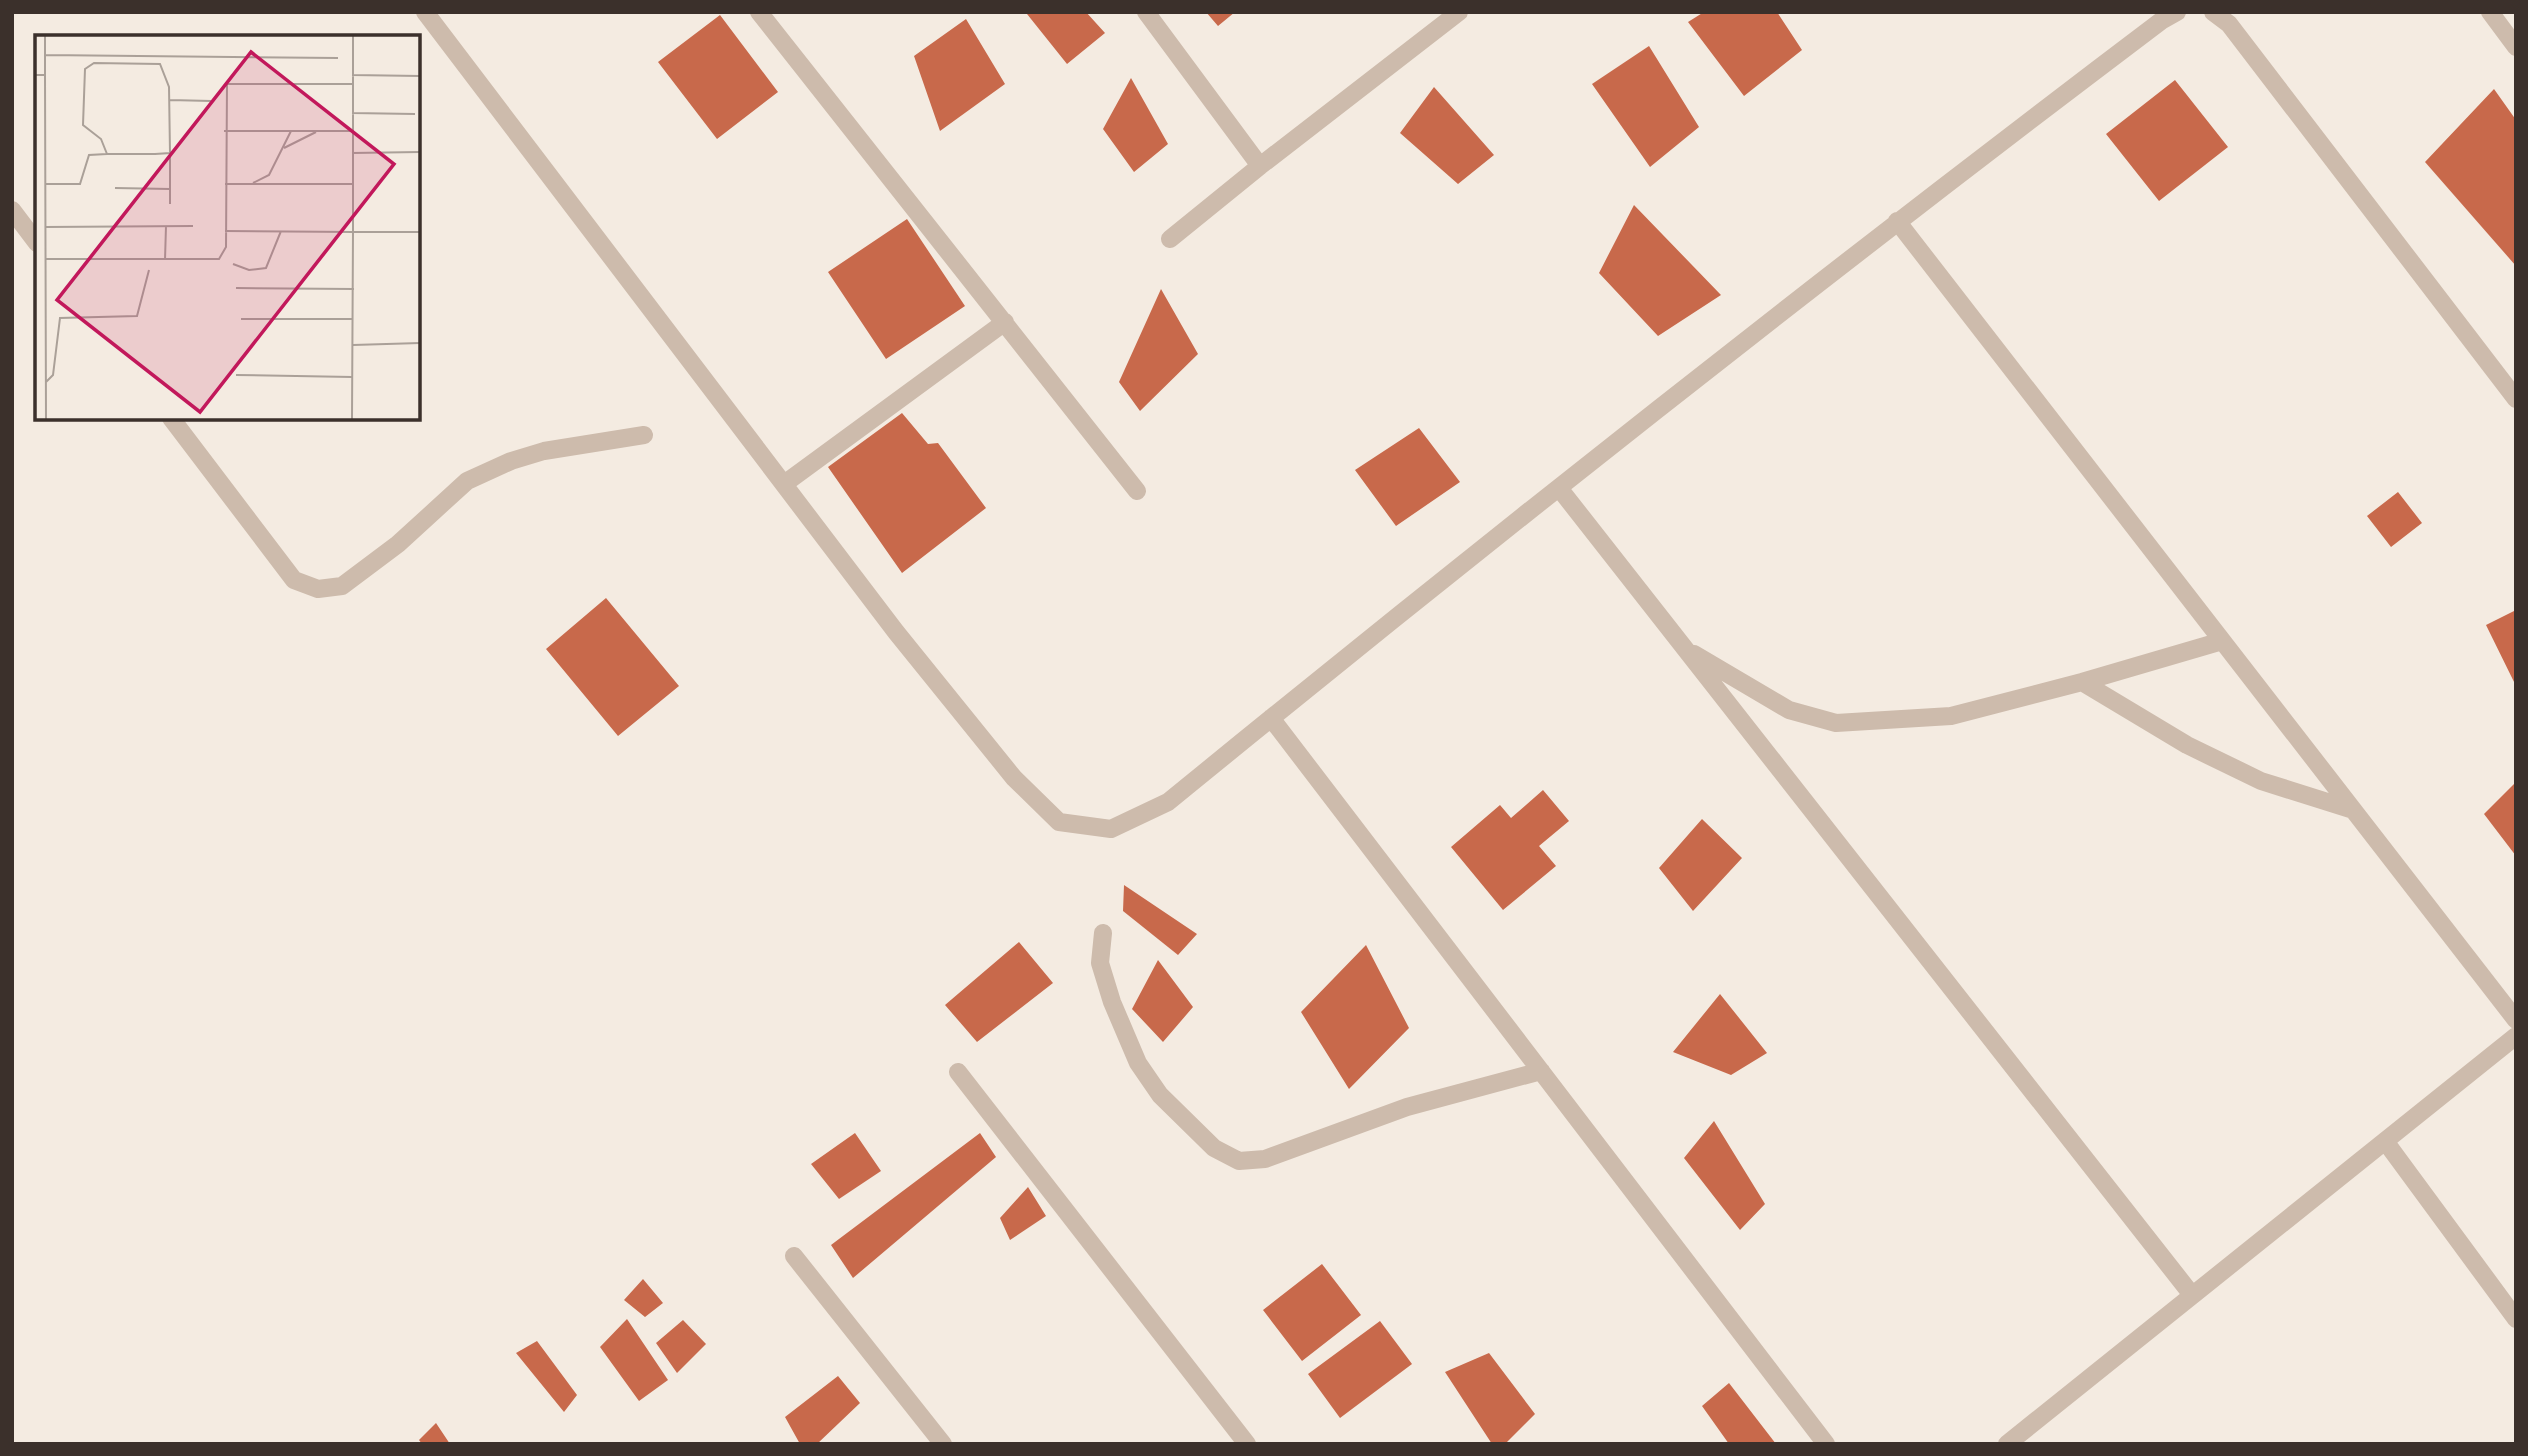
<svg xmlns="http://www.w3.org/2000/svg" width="2528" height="1456" viewBox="0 0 2528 1456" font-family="Poppins,sans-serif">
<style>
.building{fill:#c8694b}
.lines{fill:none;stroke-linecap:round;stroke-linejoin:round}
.minor{stroke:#cdbbac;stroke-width:18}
.inset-road{fill:none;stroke:#aaa098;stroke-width:2}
.view{fill:#c2185b;fill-opacity:0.15;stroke:#c2185b;stroke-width:3.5}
.inset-edge{fill:none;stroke:#3b302b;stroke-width:3.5}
</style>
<rect width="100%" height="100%" fill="#f4ebe1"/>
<path class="building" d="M 1028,12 L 1086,12 L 1105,33 L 1067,64 L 1027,14 Z
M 1206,12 L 1235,12 L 1218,26 Z
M 1704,12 L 1777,12 L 1802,50 L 1744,96 L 1688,22 Z
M 720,15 L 778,92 L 717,139 L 658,62 Z
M 966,19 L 1005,84 L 940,131 L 914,56 Z
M 1649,46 L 1699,127 L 1650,167 L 1592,84 Z
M 1131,78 L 1168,144 L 1134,172 L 1103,129 Z
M 2175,80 L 2228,147 L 2159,201 L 2106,134 Z
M 1434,87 L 1494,155 L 1458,184 L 1400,133 Z
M 2494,89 L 2516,120 L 2516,266 L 2425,162 Z
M 1634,205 L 1721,295 L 1658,336 L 1599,273 Z
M 907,219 L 965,306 L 886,359 L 828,272 Z
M 1161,289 L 1198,354 L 1140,411 L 1119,382 Z
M 902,413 L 928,444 L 938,443 L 986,508 L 902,573 L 828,467 Z
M 1419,428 L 1460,482 L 1396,526 L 1355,470 Z
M 2398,492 L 2422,523 L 2391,547 L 2367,516 Z
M 606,598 L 679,686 L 618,736 L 546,649 Z
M 2516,610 L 2516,686 L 2486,625 Z
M 2516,782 L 2516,856 L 2484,814 Z
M 1543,790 L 1569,821 L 1539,846 L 1556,866 L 1503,910 L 1451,847 L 1500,805 L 1511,818 Z
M 1702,819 L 1742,858 L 1693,911 L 1659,868 Z
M 1124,885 L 1197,934 L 1178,955 L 1123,911 Z
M 1019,942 L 1053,983 L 977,1042 L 945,1005 Z
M 1366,945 L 1409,1028 L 1349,1089 L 1301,1012 Z
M 1158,960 L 1193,1007 L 1163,1042 L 1132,1009 Z
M 1720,994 L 1767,1053 L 1731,1075 L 1673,1052 Z
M 1714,1121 L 1765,1204 L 1740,1230 L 1684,1158 Z
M 855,1133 L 881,1171 L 839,1199 L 811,1164 Z
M 980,1133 L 996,1157 L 853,1278 L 831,1245 Z
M 1028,1187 L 1046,1216 L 1010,1240 L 1000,1218 Z
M 1322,1264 L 1361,1315 L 1302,1361 L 1263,1310 Z
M 643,1279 L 663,1303 L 645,1317 L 624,1300 Z
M 627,1319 L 668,1380 L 639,1401 L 600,1347 Z
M 683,1320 L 706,1344 L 677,1373 L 656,1343 Z
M 1380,1321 L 1412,1364 L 1340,1418 L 1308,1374 Z
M 537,1341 L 577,1395 L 564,1412 L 516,1353 Z
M 1489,1353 L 1535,1414 L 1505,1444 L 1492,1444 L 1445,1372 Z
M 838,1376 L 860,1403 L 817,1444 L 800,1444 L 785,1417 Z
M 1729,1383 L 1776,1444 L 1729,1444 L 1702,1406 Z
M 436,1423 L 450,1444 L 422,1444 L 419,1440 Z"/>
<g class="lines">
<path class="minor" d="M 425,12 L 896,632 L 1014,778 L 1059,822 L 1111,829 L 1168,802 C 1494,536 1825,275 2161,21 L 2177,12
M 759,12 L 1137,491
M 1146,12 L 1260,166
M 2213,12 L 2229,24 L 2516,399
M 2490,12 L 2516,47
M 12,210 L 37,243
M 1897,221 L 2516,1020
M 1170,239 L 1260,166 L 1459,12
M 171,418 L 294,580 L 318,589 L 342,586 L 398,544 L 467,481 L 511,461 L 544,451 L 644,435
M 784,484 L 1005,322
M 1559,488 L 2192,1295
M 1694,654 L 1789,710 L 1836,723 L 1951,716 L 2082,682 L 2222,641
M 2082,682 L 2187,745 L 2261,781 L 2353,810
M 1271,718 L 1826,1444
M 1103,933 L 1100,963 L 1112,1002 L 1138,1063 L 1160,1095 L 1214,1148 L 1239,1161 L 1265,1159 L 1407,1107 L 1541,1071
M 958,1072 L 1247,1444
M 2385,1141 L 2516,1319
M 794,1256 L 943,1444
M 2007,1444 L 2516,1036"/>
</g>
<g transform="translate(35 35)">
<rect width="385" height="385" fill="#f4ebe1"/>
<path class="inset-road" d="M 10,1 L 10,40M 10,20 L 303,23M 0,40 L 10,40 L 11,384M 317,40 L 385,41M 135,65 L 176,66M 317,78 L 380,79M 189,96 L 317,96M 249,113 L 281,97M 135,118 L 135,169M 317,118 L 385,117M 218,148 L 234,140 L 256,96M 10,149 L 45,149 L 54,120 L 72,119 L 120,119 L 135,118 L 134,52 L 125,29 L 59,28 L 50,34 L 48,90 L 66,104 L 72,119M 190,149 L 318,149M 80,153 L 135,154M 10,192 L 158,191M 190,196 L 318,197 L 318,1M 10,224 L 184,224 L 191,212 L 192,49 L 317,49M 130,225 L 131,191M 198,229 L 214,235 L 231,233 L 246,196M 201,253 L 319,254M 206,284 L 318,284M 318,310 L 385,308M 201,340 L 317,342M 11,347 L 18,340 L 25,283 L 102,281 L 114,235M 317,384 L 318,197 L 385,197"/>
<path class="view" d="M 216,17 L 359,129 L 165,377 L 22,265 Z"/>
<rect width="385" height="385" class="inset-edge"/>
</g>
<rect width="2528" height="1456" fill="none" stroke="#3b302b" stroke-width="28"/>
</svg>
